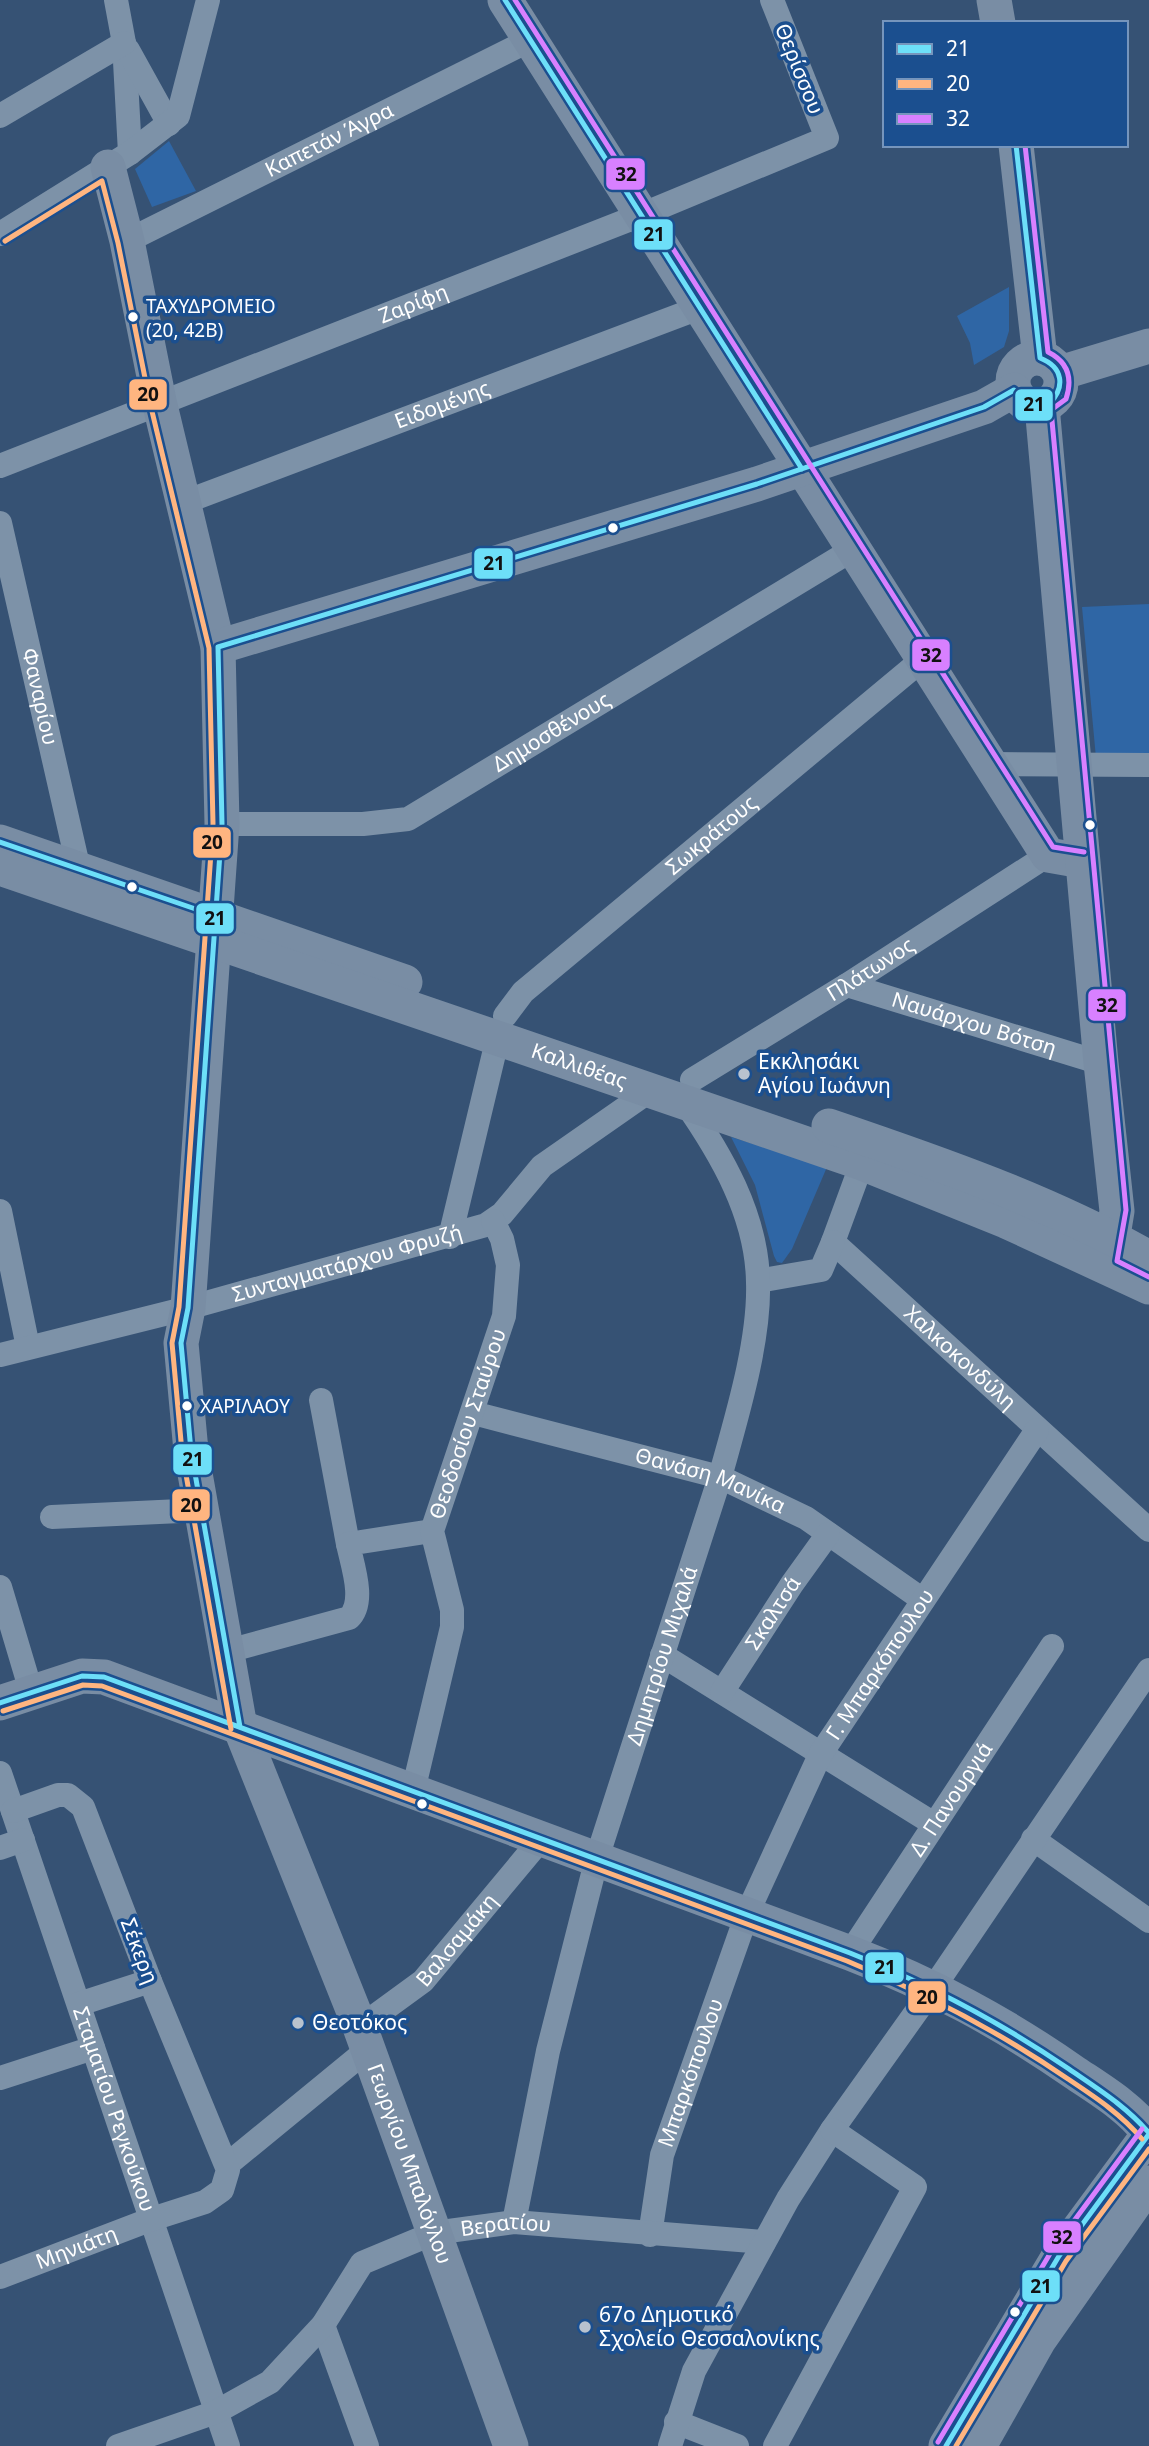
<svg xmlns="http://www.w3.org/2000/svg" width="1149" height="2446" viewBox="0 0 1149 2446" font-family="'Noto Sans',sans-serif">
<style>
.green{fill:#2f66a5}
.lines{fill:none;stroke-linecap:round;stroke-linejoin:round}
.street{stroke:#7d92a8;stroke-width:24}
.secondary{stroke:#798da4;stroke-width:35}
.bus-1-casing{stroke:#1b4f8f;stroke-width:10}
.bus-2-casing{stroke:#1b4f8f;stroke-width:10}
.bus-3-casing{stroke:#1b4f8f;stroke-width:10}
.bus-1{stroke:#6ddff8;stroke-width:5}
.bus-2{stroke:#ffb580;stroke-width:5}
.bus-3{stroke:#d880ff;stroke-width:5}
.bus-dot{fill:#fff;stroke:#1b4f8f;stroke-width:2.5}
.poi-dot{fill:#b9c2ce;stroke:#1b4f8f;stroke-width:2.5}
.labels{text-anchor:middle;stroke-width:7;stroke-linejoin:round;paint-order:stroke}
.bus-label{font-size:19px;fill:#fff;stroke:#1b4f8f;text-anchor:start}
.street-label{font-size:21px;fill:#fff;stroke:#1b4f8f}
.poi-label{font-size:21px;fill:#fff;stroke:#1b4f8f;text-anchor:start}
.line-badge{stroke:#1b4f8f;stroke-width:2.5}
.pale-badge-label{font-size:19px;text-anchor:middle;font-weight:bold;fill:#111}
</style>
<rect width="100%" height="100%" fill="#365274"/>
<path class="green" d="M 169,141 L 196,191 L 152,207 L 135,169 Z
M 1009,287 L 1009,331 L 1004,347 L 974,365 L 970,343 L 957,316 Z
M 1149,604 L 1149,758 L 1096,758 L 1082,607 Z
M 731,1137 L 827,1167 L 792,1249 L 782,1263 L 777,1262 L 774,1256 L 755,1185 Z"/>
<g class="lines">
<g class="street">
<path d="M 116,0 L 124,43 L 130,153"/>
<path d="M 128,50 L 169,124"/>
<path d="M 0,116 L 124,43"/>
<path d="M 0,234 L 130,153 L 178,116 L 208,0"/>
<path id="s1" d="M 127,241 L 530,40"/>
<path id="s2" d="M 0,466 L 641,215 L 827,138 L 772,0"/>
<path id="s3" d="M 185,502 L 699,308"/>
<path id="s4" d="M 0,523 L 79,870"/>
<path d="M 991,764 L 1149,765"/>
<path id="s5" d="M 222,824 L 363,824 L 408,819 L 852,550"/>
<path id="s6" d="M 847,985 L 1101,1063"/>
<path id="s7" d="M 505,1016 L 523,992 L 923,659"/>
<path id="s8" d="M 692,1080 L 847,985 L 1048,855"/>
<path id="s9" d="M 862,1163 L 833,1242 L 1149,1530"/>
<path d="M 0,1211 L 28,1347"/>
<path d="M 450,1237 L 498,1037"/>
<path d="M 758,1281 L 821,1270 L 833,1242"/>
<path id="s10" d="M 0,1355 L 188,1308 L 486,1225 L 502,1214 L 542,1166 L 651,1090"/>
<path d="M 321,1400 L 348,1544"/>
<path id="s11" d="M 473,1413 L 720,1477 L 806,1518 L 923,1600"/>
<path d="M 52,1517 L 202,1510"/>
<path d="M 0,1587 L 31,1691"/>
<path d="M 228,1651 L 349,1618 C 366,1602 352,1564 348,1544 L 432,1531"/>
<path d="M 662,1655 L 934,1824"/>
<path id="s12" d="M 722,1692 L 792,1584 L 828,1534"/>
<path id="s13" d="M 0,1773 L 228,2446"/>
<path id="s14" d="M 413,1791 L 452,1627 L 452,1610 L 432,1531 L 504,1316 L 508,1265 L 502,1239 L 493,1221"/>
<path d="M 1033,1839 L 1149,1921"/>
<path d="M 0,1848 L 23,1840"/>
<path id="s15" d="M 850,1953 L 1052,1646"/>
<path d="M 79,2004 L 150,1981"/>
<path id="s16" d="M 360,2027 L 423,1981 L 542,1838"/>
<path d="M 0,2078 L 93,2048"/>
<path d="M 228,2164 L 367,2050"/>
<path id="s17" d="M 514,2222 L 548,2051 L 597,1858 L 720,1477 C 736,1419 760,1342 758,1282 C 757,1215 721,1154 684,1101"/>
<path id="s18" d="M 650,2235 L 662,2155 L 747,1914 L 820,1755 L 1037,1430"/>
<path id="s19" d="M 0,2277 L 152,2219 L 205,2202 L 222,2190 L 228,2170 L 150,1981 L 83,1807 L 68,1795 L 58,1795 L 13,1811"/>
<path d="M 323,2325 L 367,2446"/>
<path d="M 676,2422 L 737,2446"/>
<path id="s20" d="M 118,2446 L 216,2412 L 270,2382 L 323,2325 L 362,2263 L 434,2233 L 514,2222 L 764,2242"/>
<path d="M 670,2446 L 694,2371 L 788,2199 L 832,2130 L 934,1987 L 1149,1670"/>
<path d="M 775,2446 L 915,2187 L 832,2130"/>
</g>
<g class="secondary">
<path d="M 505,0 L 1048,855 L 1082,861"/>
<path d="M 994,0 L 998,23"/>
<path d="M 1016,145 L 1040,358"/>
<path id="s21" d="M 108,167 L 127,241 L 159,401 L 218,647 L 222,824 L 188,1308 L 181,1343 L 191,1451 L 240,1727 L 360,2027 L 511,2446"/>
<circle cx="1037" cy="382" r="24"/>
<path d="M 1060,373 L 1149,346"/>
<path d="M 1042,406 L 1101,1063 L 1117,1211 L 1109,1260"/>
<path d="M 218,647 L 757,484 L 984,407 L 1014,390"/>
<path d="M 0,842 L 405,982"/>
<path id="s22" d="M 0,868 L 862,1163 L 1006,1221 L 1149,1287"/>
<path d="M 829,1126 C 938,1163 1048,1201 1149,1258"/>
<path d="M 0,1703 L 82,1676 L 104,1677 L 850,1953 C 933,1985 1002,2022 1075,2073 C 1102,2091 1129,2107 1149,2133"/>
<path d="M 946,2446 L 1059,2256 L 1149,2134"/>
<path d="M 979,2446 L 1039,2340 L 1149,2183"/>
</g>
<g class="bus-1-casing">
<path id="bus-1" d="M 505,0 L 802,469
M 218,647 L 757,484 L 984,407 L 1014,390 L 1028,405 L 1049,404 C 1066,387 1063,367 1040,358 L 1016,145
M 218,647 L 222,824 L 188,1308 L 181,1343 L 191,1451 L 240,1727
M 0,842 L 216,916
M 0,1703 L 82,1676 L 104,1677 L 850,1953 C 928,1984 1000,2022 1069,2069 C 1098,2089 1126,2106 1149,2133
M 946,2446 L 1059,2256 L 1149,2134"/>
</g>
<g class="bus-2-casing">
<path id="bus-2" d="M 5,241 L 102,181 L 118,243 L 150,403 L 209,648 L 213,824 L 179,1307 L 172,1343 L 182,1452 L 231,1729
M 3,1711 L 83,1685 L 102,1686 L 847,1961 C 925,1993 998,2031 1068,2079 C 1095,2097 1121,2114 1142,2139
M 956,2446 L 1066,2261 L 1149,2149"/>
</g>
<g class="bus-3-casing">
<path id="bus-3" d="M 515,0 L 1053,847 L 1084,852
M 1025,145 L 1048,352 C 1068,362 1073,378 1066,399 L 1051,410 L 1126,1210 L 1117,1261 L 1149,1277
M 938,2442 L 1051,2252 L 1142,2129"/>
</g>
<use href="#bus-1" class="bus-1"/>
<use href="#bus-2" class="bus-2"/>
<use href="#bus-3" class="bus-3"/>
</g>
<g class="bus-dot">
<circle cx="133" cy="317" r="6"/>
<circle cx="613" cy="528" r="6"/>
<circle cx="1090" cy="825" r="6"/>
<circle cx="132" cy="887" r="6"/>
<circle cx="187" cy="1406" r="6"/>
<circle cx="422" cy="1804" r="6"/>
<circle cx="1015" cy="2312" r="6"/>
</g>
<g class="poi-dot">
<circle cx="744" cy="1074" r="7"/>
<circle cx="298" cy="2023" r="7"/>
<circle cx="585" cy="2327" r="7"/>
</g>
<g class="labels">
<g class="bus-label">
<text x="146" y="313">ΤΑΧΥΔΡΟΜΕΙΟ<tspan x="146" dy="24">(20, 42Β)</tspan></text>
<text x="200" y="1413">ΧΑΡΙΛΑΟΥ</text>
</g>
<g class="street-label">
<text transform="translate(799 69) rotate(68)" y="7">Θερίσσου</text>
<text dy="7" stroke="none"><textPath href="#s1" startOffset="226">Καπετάν Άγρα</textPath></text>
<text dy="7" stroke="none"><textPath href="#s2" startOffset="444">Ζαρίφη</textPath></text>
<text dy="7" stroke="none"><textPath href="#s3" startOffset="275">Ειδομένης</textPath></text>
<text dy="7" stroke="none"><textPath href="#s4" startOffset="178">Φαναρίου</textPath></text>
<text dy="7" stroke="none"><textPath href="#s5" startOffset="354">Δημοσθένους</textPath></text>
<text dy="7" stroke="none"><textPath href="#s7" startOffset="275">Σωκράτους</textPath></text>
<text dy="7" stroke="none"><textPath href="#s8" startOffset="210">Πλάτωνος</textPath></text>
<text dy="7" stroke="none"><textPath href="#s6" startOffset="133">Ναυάρχου Βότση</textPath></text>
<text dy="7" stroke="none"><textPath href="#s22" startOffset="612">Καλλιθέας</textPath></text>
<text dy="7" stroke="none"><textPath href="#s10" startOffset="359">Συνταγματάρχου Φρυζή</textPath></text>
<text dy="7" stroke="none"><textPath href="#s9" startOffset="256">Χαλκοκονδύλη</textPath></text>
<text dy="7" stroke="none"><textPath href="#s14" startOffset="380">Θεοδοσίου Σταύρου</textPath></text>
<text dy="7" stroke="none"><textPath href="#s11" startOffset="247">Θανάση Μανίκα</textPath></text>
<text dy="7" stroke="none"><textPath href="#s12" startOffset="94">Σκαλτσά</textPath></text>
<text dy="7" stroke="none"><textPath href="#s17" startOffset="586">Δημητρίου Μιχαλά</textPath></text>
<text dy="7" stroke="none"><textPath href="#s18" startOffset="620">Γ. Μπαρκόπουλου</textPath></text>
<text dy="7" stroke="none"><textPath href="#s15" startOffset="184">Δ. Πανουργιά</textPath></text>
<text dy="7" stroke="none"><textPath href="#s16" startOffset="131">Βαλσαμάκη</textPath></text>
<text transform="translate(139 1951) rotate(69)" y="7">Σέκερη</text>
<text dy="7" stroke="none"><textPath href="#s18" startOffset="168">Μπαρκόπουλου</textPath></text>
<text dy="7" stroke="none"><textPath href="#s13" startOffset="355">Σταματίου Ρεγκούκου</textPath></text>
<text dy="7" stroke="none"><textPath href="#s21" startOffset="2048">Γεωργίου Μπαλόγλου</textPath></text>
<text dy="7" stroke="none"><textPath href="#s20" startOffset="467">Βερατίου</textPath></text>
<text dy="7" stroke="none"><textPath href="#s19" startOffset="82">Μηνιάτη</textPath></text>
</g>
<g class="poi-label">
<text x="758" y="1069">Εκκλησάκι<tspan x="758" dy="24">Αγίου Ιωάννη</tspan></text>
<text x="312" y="2030">Θεοτόκος</text>
<text x="599" y="2322">67ο Δημοτικό<tspan x="599" dy="24">Σχολείο Θεσσαλονίκης</tspan></text>
</g>
</g>
<g class="line-badge">
<rect x="605" y="157" width="41" height="34" rx="7" fill="#d880ff"/>
<rect x="633" y="218" width="41" height="33" rx="7" fill="#6ddff8"/>
<rect x="128" y="378" width="40" height="33" rx="7" fill="#ffb580"/>
<rect x="1014" y="388" width="40" height="34" rx="7" fill="#6ddff8"/>
<rect x="473" y="547" width="41" height="33" rx="7" fill="#6ddff8"/>
<rect x="911" y="638" width="40" height="34" rx="7" fill="#d880ff"/>
<rect x="192" y="826" width="40" height="33" rx="7" fill="#ffb580"/>
<rect x="195" y="902" width="40" height="33" rx="7" fill="#6ddff8"/>
<rect x="1087" y="988" width="40" height="34" rx="7" fill="#d880ff"/>
<rect x="172" y="1443" width="41" height="33" rx="7" fill="#6ddff8"/>
<rect x="171" y="1488" width="40" height="34" rx="7" fill="#ffb580"/>
<rect x="864" y="1951" width="41" height="33" rx="7" fill="#6ddff8"/>
<rect x="907" y="1980" width="40" height="34" rx="7" fill="#ffb580"/>
<rect x="1042" y="2220" width="40" height="34" rx="7" fill="#d880ff"/>
<rect x="1021" y="2269" width="40" height="34" rx="7" fill="#6ddff8"/>
</g>
<g class="pale-badge-label">
<text x="626" y="181">32</text>
<text x="654" y="241">21</text>
<text x="148" y="401">20</text>
<text x="1034" y="411">21</text>
<text x="494" y="570">21</text>
<text x="931" y="662">32</text>
<text x="212" y="849">20</text>
<text x="215" y="925">21</text>
<text x="1107" y="1012">32</text>
<text x="193" y="1466">21</text>
<text x="191" y="1512">20</text>
<text x="885" y="1974">21</text>
<text x="927" y="2004">20</text>
<text x="1062" y="2244">32</text>
<text x="1041" y="2293">21</text>
</g>
<rect x="883" y="21" width="245" height="126" fill="#1b4f8f" stroke="#7695bc" stroke-width="2"/>
<rect x="897" y="44" width="35" height="10" fill="#6ddff8" stroke="#7695bc" stroke-width="2"/>
<text x="946" y="56" font-size="21" fill="#ffffff">21</text>
<rect x="897" y="79" width="35" height="10" fill="#ffb580" stroke="#7695bc" stroke-width="2"/>
<text x="946" y="91" font-size="21" fill="#ffffff">20</text>
<rect x="897" y="114" width="35" height="10" fill="#d880ff" stroke="#7695bc" stroke-width="2"/>
<text x="946" y="126" font-size="21" fill="#ffffff">32</text>
</svg>
